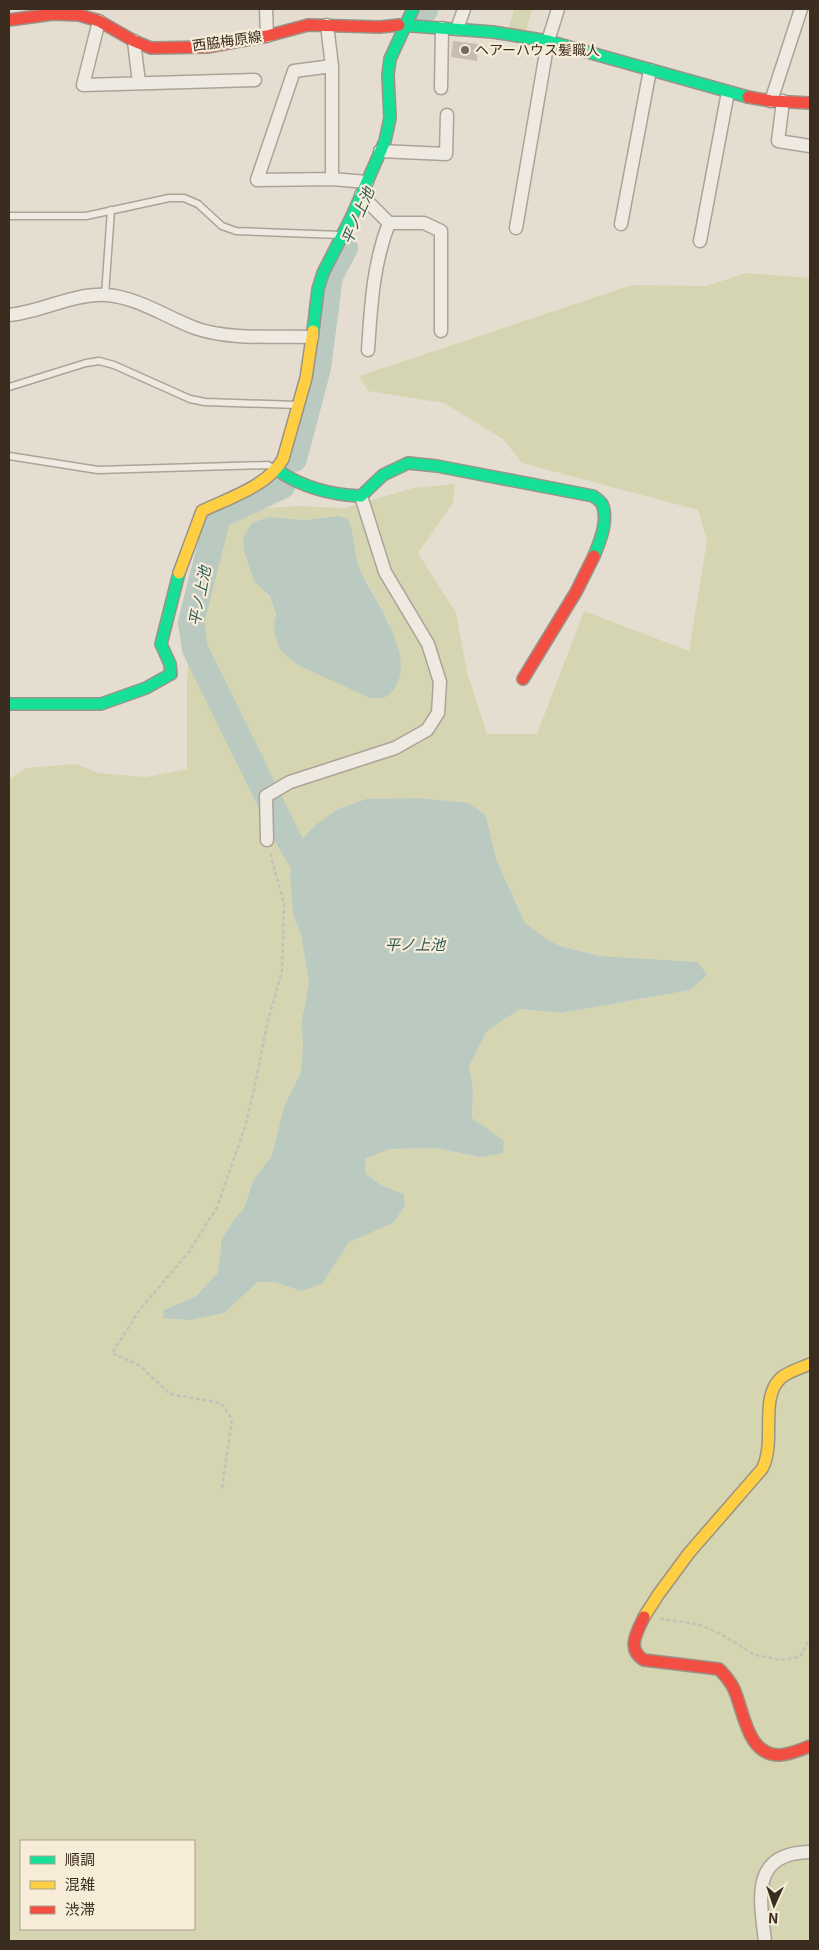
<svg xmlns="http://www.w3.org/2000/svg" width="819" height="1950" viewBox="0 0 819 1950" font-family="Georgia,'Noto Sans JP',serif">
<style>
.green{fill:#d5d5b2;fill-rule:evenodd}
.water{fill:#bacac1}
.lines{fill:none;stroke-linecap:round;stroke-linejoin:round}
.river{stroke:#bacac1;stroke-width:26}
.building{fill:#c9bdb1}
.lane-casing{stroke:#aba398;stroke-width:9}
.street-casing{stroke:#aba398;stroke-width:15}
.fast-casing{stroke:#9a9388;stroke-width:14}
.slow-casing{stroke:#9a9388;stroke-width:14}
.jam-casing{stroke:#9a9388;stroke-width:14}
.path{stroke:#c6c0b8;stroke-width:2.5;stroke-dasharray:4 2.5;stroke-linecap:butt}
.lane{stroke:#eee9e1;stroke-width:6}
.street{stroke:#eee9e1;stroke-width:12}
.fast{stroke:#16e098;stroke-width:11}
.slow{stroke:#ffcf43;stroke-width:11}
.jam{stroke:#f24e42;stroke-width:11}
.poi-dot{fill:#766a5e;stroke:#f6ecd7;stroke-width:2}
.labels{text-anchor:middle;stroke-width:4.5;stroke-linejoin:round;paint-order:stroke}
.street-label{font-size:14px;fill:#3b2c20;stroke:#f6ecd7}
.poi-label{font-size:14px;fill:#3b2c20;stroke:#f6ecd7;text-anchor:start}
.water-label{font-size:15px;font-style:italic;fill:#2f5a56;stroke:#f6ecd7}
</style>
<rect width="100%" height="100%" fill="#e5ded0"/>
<path class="green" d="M 514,9 L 532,9 L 526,31 L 509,27 Z
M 746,273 L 810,278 L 810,1941 L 9,1941 L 9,779 L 26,768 L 76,764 L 99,773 L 146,777 L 187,769 L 187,685 L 191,580 L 226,511 L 298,506 L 345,508 L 413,488 L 455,484 L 453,503 L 418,553 L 456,613 L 467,672 L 487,734 L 537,734 L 584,611 L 689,651 L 707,541 L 698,510 L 522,463 L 503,439 L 444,403 L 368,391 L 359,376 L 632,285 L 706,286 ZM 338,516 L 354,549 L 358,565 L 391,627 L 274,624 C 279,603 268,594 254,581 L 291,519 L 304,520 ZM 419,798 L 469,803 L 486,816 L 496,859 L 525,923 L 548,940 L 560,946 L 600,956 L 697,962 L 706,975 L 689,990 L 561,1013 L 520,1009 L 487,1031 L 469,1066 L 473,1089 L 472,1118 L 504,1141 L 481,1157 L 435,1148 L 389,1149 L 365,1159 L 366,1174 L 381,1185 L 404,1194 L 349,1242 L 337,1259 L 301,1291 L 275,1282 L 258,1282 L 224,1313 L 164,1310 L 196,1296 L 217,1274 L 221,1251 L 221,1240 L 233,1221 L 244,1208 L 253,1181 L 272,1155 L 284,1106 L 301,1072 L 303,1043 L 301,1024 L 309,983 L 301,934 L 293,915 L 298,855 L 303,838 L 338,809 L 366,799 ZM 21,1841 L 194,1841 L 194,1929 L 21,1929 Z"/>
<path class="water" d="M 338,516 L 348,519 C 355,534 353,550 358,564 C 370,597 419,655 394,689 C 387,699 381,699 370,698 L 300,666 L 281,651 L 275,636 L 274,624 L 276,614 L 270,596 L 254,581 L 244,551 L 243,538 L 252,523 L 269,517 L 304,520 Z
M 419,798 L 469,803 L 486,816 L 496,859 L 525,923 L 548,940 L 560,946 L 600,956 L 698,962 L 707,975 L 690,990 L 561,1013 L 520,1009 L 487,1031 L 469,1066 L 473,1089 L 472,1118 L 504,1141 L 503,1153 L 481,1157 L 435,1148 L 389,1149 L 365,1159 L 366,1174 L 381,1185 L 404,1194 L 405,1206 L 393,1223 L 349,1242 L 322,1284 L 301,1291 L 275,1282 L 258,1282 L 224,1313 L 189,1320 L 163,1318 L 164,1310 L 196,1296 L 217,1274 L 221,1251 L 221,1240 L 233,1221 L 244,1208 L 253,1181 L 272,1155 L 284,1106 L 301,1072 L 303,1043 L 301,1024 L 309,983 L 301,934 L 293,915 L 290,873 L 303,838 L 317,824 L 338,809 L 366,799 Z"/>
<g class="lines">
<path class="river" d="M 425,10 L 425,9
M 294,459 L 318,368 L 330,276 L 345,248
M 282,486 L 218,516 L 191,622 L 195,649 L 289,840 L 316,884"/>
</g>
<path class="building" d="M 453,41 L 478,44 L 477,61 L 451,57 Z"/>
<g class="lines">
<g class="lane-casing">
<path id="lane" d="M 9,216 L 86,216 L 169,198 L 184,198 L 198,204 L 222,226 L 236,231 L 340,235
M 105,295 L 111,210
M 9,387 L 86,363 L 99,361 L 114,365 L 190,399 L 205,402 L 297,405
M 9,456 L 98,470 L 268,465 L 275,469"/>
</g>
<g class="street-casing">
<path id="street" d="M 266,9 L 267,36
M 99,21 L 83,85 L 255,80
M 327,25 L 332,66 L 332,179 L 367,182
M 457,29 L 464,9
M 134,41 L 139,83
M 441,88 L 442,28
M 771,101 L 801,9
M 783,101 L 778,141 L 810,146
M 380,151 L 446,154 L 447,115
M 332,179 L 257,180 L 294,71 L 332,66
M 361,195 L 389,223 C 373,264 371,306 368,350
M 389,223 L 424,223 L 441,231 L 441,331
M 621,224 L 650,70
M 516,228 L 548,41 L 558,9
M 700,241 L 728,92
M 9,315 C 41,312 73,293 106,295 C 137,297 166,317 195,328 C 228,340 276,336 312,337
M 267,840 L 266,796 L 290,782 L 395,748 L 427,730 L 438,713 L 440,682 L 428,644 L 385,572 L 361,496
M 765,1941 C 760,1898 750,1853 810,1852"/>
</g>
<g class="fast-casing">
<path id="fast" d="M 399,25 L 493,32 L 548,41 L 748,97
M 313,331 L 318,289 L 323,273 L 351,218 L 385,141 L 390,118 L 388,75 L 390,59 L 413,9
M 277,470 C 302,487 331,495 361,496 L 383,475 L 408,463 L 437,466 L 593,496 C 596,498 600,501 602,504 C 609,520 600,541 594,556
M 9,704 L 101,704 L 146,688 L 171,674 L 170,664 L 161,644 L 179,573"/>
</g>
<g class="slow-casing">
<path id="slow" d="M 179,573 L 202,511 C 229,498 268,486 283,459 L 306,378 L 313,331
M 644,1617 L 658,1595 L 689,1553 L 762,1469 C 777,1441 758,1397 782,1377 C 790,1371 801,1368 810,1364"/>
</g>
<g class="jam-casing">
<path id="jam" d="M 9,20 L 53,14 L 79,15 L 99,21 L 134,41 L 151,48 L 207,47 L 267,36 L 308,25 L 380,27 L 399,25
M 748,97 L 771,101 L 810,103
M 523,679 L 576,592 L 594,556
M 644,1617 C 637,1632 626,1649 644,1660 L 719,1669 C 725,1675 729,1680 733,1687 C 744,1709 746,1756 780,1755 C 791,1754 800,1750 810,1746"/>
</g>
<path class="path" d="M 222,1488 L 232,1419 L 221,1403 L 170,1394 L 139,1365 L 112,1353 L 141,1308 L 189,1252 L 217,1207 L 245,1127 L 255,1085 L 267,1025 L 282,971 L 284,904 L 270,852
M 660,1619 L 698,1624 L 721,1634 L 755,1655 L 781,1660 L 800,1657 L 810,1638"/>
<use href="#lane" class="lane"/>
<use href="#street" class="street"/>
<use href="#fast" class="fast"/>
<use href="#slow" class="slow"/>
<use href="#jam" class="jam"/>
</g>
<circle class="poi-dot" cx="465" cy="50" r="5"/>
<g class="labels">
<g class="street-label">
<text transform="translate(227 41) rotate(-8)" y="5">西脇梅原線</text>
</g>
<g class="poi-label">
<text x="475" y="55">ヘアーハウス髪職人</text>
</g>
<g class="water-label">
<text transform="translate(358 216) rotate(-67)" y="5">平ノ上池</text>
<text transform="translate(200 596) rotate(-79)" y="5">平ノ上池</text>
<text x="415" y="950">平ノ上池</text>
</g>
</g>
<rect width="819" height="1950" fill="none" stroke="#3b2c20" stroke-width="20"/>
<rect x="20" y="1840" width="175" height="90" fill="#f6ecd7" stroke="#ab9f8e"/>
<rect x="30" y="1856" width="25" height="8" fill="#16e098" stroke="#ab9f8e"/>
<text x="65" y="1865" font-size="15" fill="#3b2c20">順調</text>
<rect x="30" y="1881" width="25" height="8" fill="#ffcf43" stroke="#ab9f8e"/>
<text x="65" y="1890" font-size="15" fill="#3b2c20">混雑</text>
<rect x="30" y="1906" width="25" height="8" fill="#f24e42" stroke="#ab9f8e"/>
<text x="65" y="1915" font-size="15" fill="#3b2c20">渋滞</text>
<g transform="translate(774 1905) rotate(183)" stroke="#f6ecd7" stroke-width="4" paint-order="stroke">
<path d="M0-4L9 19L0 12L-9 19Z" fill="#3b2c20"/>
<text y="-8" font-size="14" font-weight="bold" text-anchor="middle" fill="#3b2c20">N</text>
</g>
</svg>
